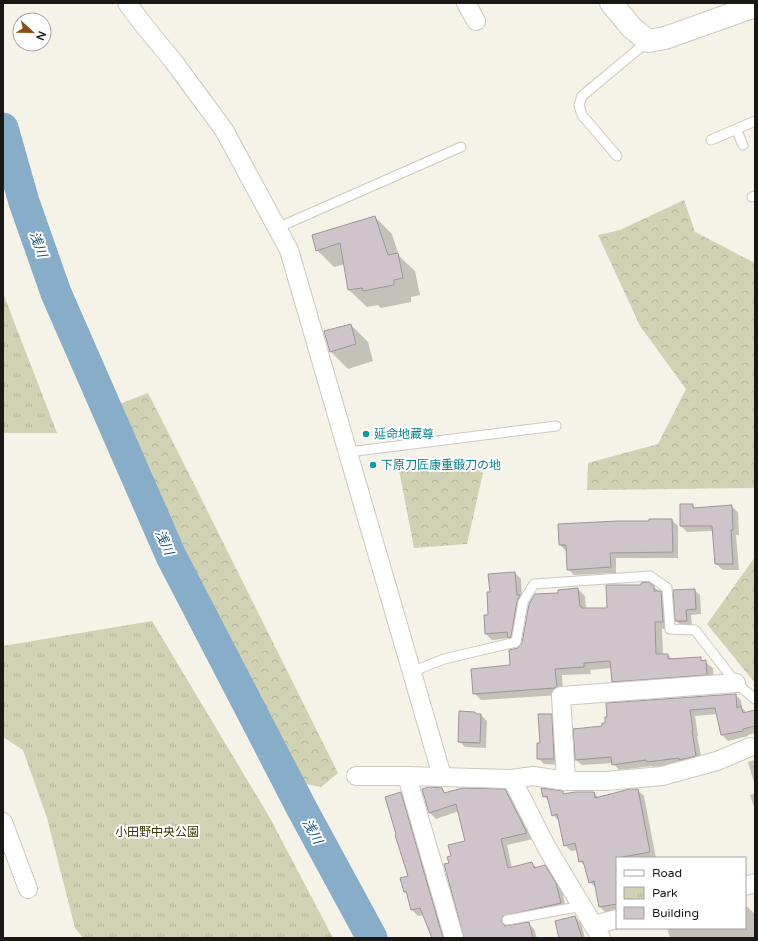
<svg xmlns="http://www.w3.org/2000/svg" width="758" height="941" viewBox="0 0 758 941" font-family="'Varela Round','Noto Sans JP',sans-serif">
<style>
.forest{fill:url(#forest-crowns)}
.park{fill:url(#park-tufts)}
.shadow{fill:#0003}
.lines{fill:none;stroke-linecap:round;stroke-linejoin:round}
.river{stroke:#87adc9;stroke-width:31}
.building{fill:#cfc4ca;stroke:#9e949a}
.lane-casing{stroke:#cbc9bf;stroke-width:11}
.street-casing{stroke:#cbc9bf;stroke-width:20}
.secondary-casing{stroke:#cbc9bf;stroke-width:24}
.lane{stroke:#fff;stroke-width:9}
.street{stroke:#fff;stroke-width:18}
.secondary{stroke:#fff;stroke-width:22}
.culture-dot{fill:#0f9aa8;stroke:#fff;stroke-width:1.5}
.labels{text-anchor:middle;stroke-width:4;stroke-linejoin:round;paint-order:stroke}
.culture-label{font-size:12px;fill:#0d838f;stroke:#fff;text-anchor:start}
.park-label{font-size:12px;fill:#393a04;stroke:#fff}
.water-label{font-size:13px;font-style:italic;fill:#13547a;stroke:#fff}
</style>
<defs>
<pattern id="forest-crowns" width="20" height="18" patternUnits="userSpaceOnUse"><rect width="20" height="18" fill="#d0d2b3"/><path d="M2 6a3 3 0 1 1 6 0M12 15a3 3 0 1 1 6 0" fill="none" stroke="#b2b499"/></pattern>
<pattern id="park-tufts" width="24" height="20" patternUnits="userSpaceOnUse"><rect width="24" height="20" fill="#d0d2b3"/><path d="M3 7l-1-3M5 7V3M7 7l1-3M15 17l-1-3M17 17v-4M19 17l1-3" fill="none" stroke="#b2b499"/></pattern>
</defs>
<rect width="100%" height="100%" fill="#f5f2e8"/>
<path class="forest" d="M 684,200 L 695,232 L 755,263 L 755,488 L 587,490 L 588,463 L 658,444 L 686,389 L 640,326 L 598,235 L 620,230 Z
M 148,393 L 173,442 L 338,773 L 321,787 L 302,783 L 203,587 L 117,405 Z
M 458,459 L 483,473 L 467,544 L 414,548 L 399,470 Z
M 755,557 L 755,683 L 707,624 Z"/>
<path class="park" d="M 3,293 L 57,433 L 3,433 Z
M 152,621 L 270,818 L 333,938 L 83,938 L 75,928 L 47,818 L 23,750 L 3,737 L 3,646 Z"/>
<path class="shadow" d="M 375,217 L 392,234 L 399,256 L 415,271 L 420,295 L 411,297 L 411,302 L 381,308 L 378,305 L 367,307 L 349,290 L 345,264 L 334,267 L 317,250 Z
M 351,325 L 368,342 L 373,361 L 348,369 L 331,352 Z
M 692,505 L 696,509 L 731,506 L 738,512 L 739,535 L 736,535 L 739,570 L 723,570 L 716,564 L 713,531 L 687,532 L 681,526 Z
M 672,520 L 678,526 L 678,558 L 616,558 L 616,573 L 574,575 L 568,569 L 566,551 L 560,545 L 559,525 Z
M 515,573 L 521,579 L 522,598 L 515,643 L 510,638 L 492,640 L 486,634 L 491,593 Z
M 654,587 L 668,599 L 670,629 L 662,629 L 663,655 L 668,655 L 672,659 L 700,658 L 713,668 L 714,681 L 620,688 L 613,681 L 612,668 L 590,670 L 591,674 L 562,675 L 563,694 L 561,695 L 481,700 L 474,693 L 512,666 L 518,649 L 559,594 L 578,589 L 585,596 L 586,609 L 608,609 Z
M 694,590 L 700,595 L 701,614 L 691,615 L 692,626 L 682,626 L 676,621 L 674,591 Z
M 735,695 L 741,700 L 742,708 L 747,713 L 755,711 L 755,733 L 748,735 L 748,736 L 728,741 L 722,735 L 717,714 L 695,716 L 698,736 L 697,736 L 702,761 L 653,767 L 652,766 L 619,770 L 613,763 L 582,765 L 576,760 L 603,727 Z
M 475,713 L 477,715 L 481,715 L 487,721 L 486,748 L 465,747 L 459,741 Z
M 551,715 L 557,721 L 560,765 L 544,764 L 538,758 L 541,744 Z
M 755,760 L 755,786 L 748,762 Z
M 442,789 L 447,794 L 505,790 L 511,797 L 533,839 L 507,845 L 512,868 L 532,863 L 537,868 L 545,866 L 551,872 L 562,890 L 566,909 L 509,922 L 507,927 L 528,923 L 534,929 L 537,938 L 474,938 L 450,864 L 453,857 L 467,841 L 459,811 L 436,819 L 430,813 L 423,790 Z
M 638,790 L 644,796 L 656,858 L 617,858 L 617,911 L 606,913 L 600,907 L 597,889 L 590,882 L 586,867 L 580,861 L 578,850 L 571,851 L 565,845 L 559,821 L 553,815 L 550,803 L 544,796 L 562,792 L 565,795 L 593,792 L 599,798 Z
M 755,793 L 755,810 L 750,795 Z
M 401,794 L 407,800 L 447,938 L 433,938 L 424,915 L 418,916 L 412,910 L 409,896 L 404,892 L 409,877 L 397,835 Z
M 745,905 L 754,913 L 755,918 L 755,938 L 670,938 L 667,928 L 745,928 Z
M 575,917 L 581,923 L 585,938 L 560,938 Z"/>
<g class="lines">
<path class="river" d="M 3,128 L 24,202 L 56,293 L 171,556 L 302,809 L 372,938"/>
</g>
<path class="building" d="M 375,216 L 388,255 L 398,253 L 403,278 L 394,280 L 394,285 L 363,291 L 362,288 L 348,290 L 340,243 L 316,251 L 312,235 Z
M 351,324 L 356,344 L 330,352 L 324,331 Z
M 680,504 L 693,504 L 693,508 L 732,505 L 733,530 L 731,530 L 733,564 L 715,564 L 712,526 L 680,526 Z
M 649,519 L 672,519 L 673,552 L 610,553 L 611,567 L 567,570 L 566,545 L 559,545 L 558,524 L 617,521 L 649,521 Z
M 515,572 L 517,595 L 520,595 L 517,601 L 511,637 L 508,638 L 507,632 L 485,634 L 484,615 L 488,615 L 487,592 L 490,592 L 488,574 Z
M 649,582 L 654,586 L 654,591 L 661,591 L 663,622 L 655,622 L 656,654 L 668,654 L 668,659 L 701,657 L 701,661 L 706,660 L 707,675 L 612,682 L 610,661 L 584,663 L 584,667 L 555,669 L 557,687 L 554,688 L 473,694 L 471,669 L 510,665 L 509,650 L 518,648 L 522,643 L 529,604 L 535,594 L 558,593 L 558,590 L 578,588 L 580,606 L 581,606 L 582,608 L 607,608 L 606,585 L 641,585 L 641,583 Z
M 695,589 L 696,609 L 686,610 L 687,621 L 675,621 L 673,590 Z
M 736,694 L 737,708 L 741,706 L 743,713 L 755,710 L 755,726 L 743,729 L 743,731 L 721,735 L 715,708 L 690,710 L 693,731 L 692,731 L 696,756 L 679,760 L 679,758 L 647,762 L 646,760 L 612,765 L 611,757 L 575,760 L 573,729 L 602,726 L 602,723 L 605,723 L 605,717 L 607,717 L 606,703 Z
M 459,711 L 475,712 L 476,714 L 481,714 L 480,743 L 458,742 Z
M 538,714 L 552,714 L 554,759 L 537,759 L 537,743 L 540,743 Z
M 429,787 L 442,788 L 444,793 L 463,788 L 505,789 L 527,833 L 501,839 L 508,868 L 532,862 L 534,868 L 545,865 L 556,883 L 561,903 L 503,916 L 501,921 L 505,926 L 529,922 L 533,938 L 464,938 L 444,864 L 449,863 L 447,857 L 451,856 L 448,845 L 465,841 L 456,804 L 429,813 L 422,789 Z
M 541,788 L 563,791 L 563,794 L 575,792 L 594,792 L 595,798 L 630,789 L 638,789 L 650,852 L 617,858 L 617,904 L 599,907 L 594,881 L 589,883 L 583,861 L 579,862 L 575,843 L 564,846 L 557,814 L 552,816 L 547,796 L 543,797 Z
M 401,792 L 409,820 L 443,938 L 432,938 L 420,908 L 411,910 L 406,891 L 404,892 L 400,878 L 408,876 L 395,835 L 396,834 L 385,797 Z
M 575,916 L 582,938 L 559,938 L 555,921 Z"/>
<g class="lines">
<g class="lane-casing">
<path id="lane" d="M 736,129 L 743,145
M 711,140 L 755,121
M 617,156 L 582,115 L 579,105 L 582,96 L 648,41
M 752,197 L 755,196
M 277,228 L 461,147
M 349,452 L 556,426
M 411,672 L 444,659 L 516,642 L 523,602 L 534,584 L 650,576 L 667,588 L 670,629 L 695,630 L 736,683 L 755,699
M 507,920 L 582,906"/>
</g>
<g class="street-casing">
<path id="street" d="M 127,3 L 142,23 L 174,62 L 224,130 L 289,250 L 442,776
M 466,3 L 476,21
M 356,776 L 407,776 L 512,779 L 533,776 L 566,781 L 606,781 L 662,776 L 717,761 L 750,747
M 407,776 L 454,938
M 512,779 L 547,848 L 601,938
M 566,781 L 561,696 L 736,683
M 3,822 L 28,889
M 745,886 L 755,883
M 594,925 L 617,919"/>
</g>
<g class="secondary-casing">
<path id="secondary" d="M 611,3 L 632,28 L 648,41 L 665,38 L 755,6"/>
</g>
<use href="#lane" class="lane"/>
<use href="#street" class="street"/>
<use href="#secondary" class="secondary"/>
</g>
<g class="culture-dot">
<circle cx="366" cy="434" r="4"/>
<circle cx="373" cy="465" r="4"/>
</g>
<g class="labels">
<g class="culture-label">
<text x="374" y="438">延命地蔵尊</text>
<text x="381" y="469">下原刀匠康重鍛刀の地</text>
</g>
<g class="park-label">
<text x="157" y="836">小田野中央公園</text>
</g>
<g class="water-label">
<text transform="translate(39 244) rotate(70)" y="5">浅川</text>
<text transform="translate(165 542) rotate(66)" y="5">浅川</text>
<text transform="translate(313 831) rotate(61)" y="5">浅川</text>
</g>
</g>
<rect width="758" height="941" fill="none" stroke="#191814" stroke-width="8"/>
<rect x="616" y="857" width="130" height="72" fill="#ffffff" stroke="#a3a3a1"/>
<rect x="624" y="870" width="20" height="6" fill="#ffffff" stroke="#a3a3a1"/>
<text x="652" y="877" font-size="12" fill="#191814">Road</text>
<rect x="624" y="887" width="20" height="12" fill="url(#park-tufts)" stroke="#a3a3a1"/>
<text x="652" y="897" font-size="12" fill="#191814">Park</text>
<rect x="624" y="907" width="20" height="12" fill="#cfc4ca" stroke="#a3a3a1"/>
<text x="652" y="917" font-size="12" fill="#191814">Building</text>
<g transform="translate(32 32) rotate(112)"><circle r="19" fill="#ffffff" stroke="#a3a3a1"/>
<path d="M0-3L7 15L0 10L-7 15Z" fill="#8d4d15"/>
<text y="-6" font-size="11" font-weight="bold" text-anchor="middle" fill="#191814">N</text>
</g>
</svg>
